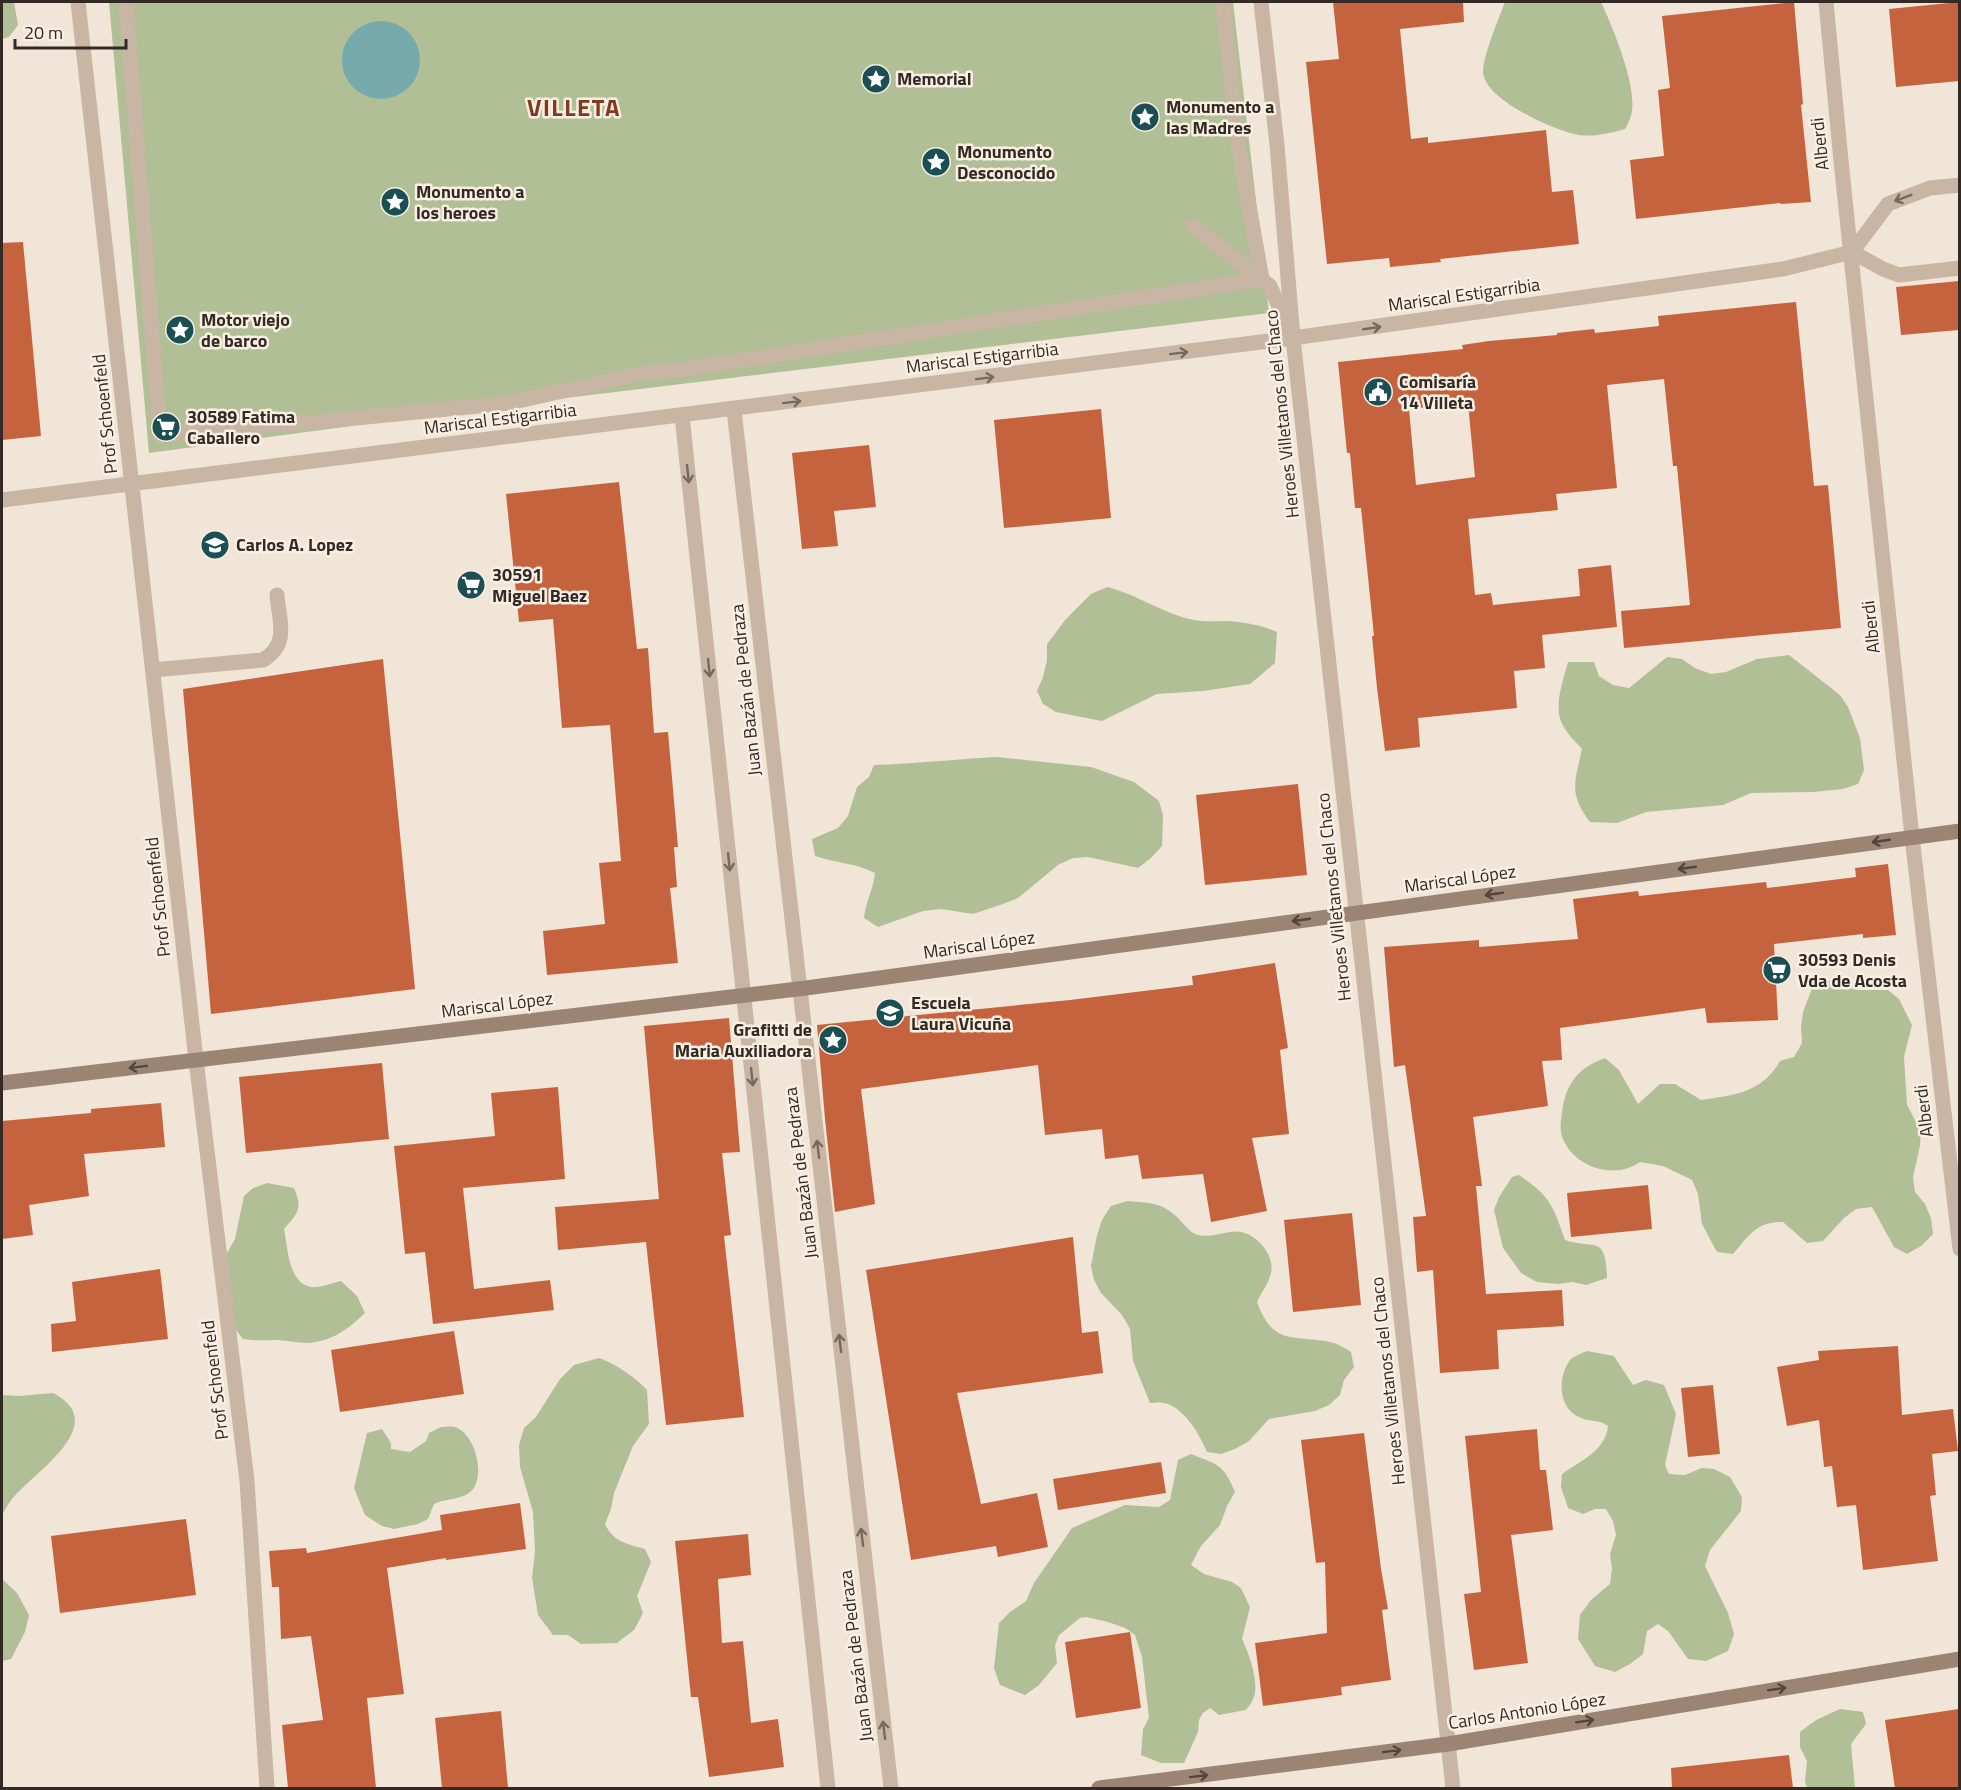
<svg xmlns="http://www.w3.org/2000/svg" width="1961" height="1790" viewBox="0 0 1961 1790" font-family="'Titillium Web',sans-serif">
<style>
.green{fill:#b1bf97}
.water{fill:#76aaad}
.building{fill:#c6633f;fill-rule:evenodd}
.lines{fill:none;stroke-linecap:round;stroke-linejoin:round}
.service{stroke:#c8b5a3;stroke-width:15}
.pedestrian{stroke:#c8b5a3;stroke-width:15}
.minor{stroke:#c8b5a3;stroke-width:15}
.secondary{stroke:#9c8475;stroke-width:15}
.oneway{stroke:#76695e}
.oneway2{stroke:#52453d}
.labels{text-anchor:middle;stroke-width:5;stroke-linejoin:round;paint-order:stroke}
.poi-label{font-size:18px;font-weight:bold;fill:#332a25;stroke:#f9efe3;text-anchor:start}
.street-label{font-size:18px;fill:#332a25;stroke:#f9efe3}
.district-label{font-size:24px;font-weight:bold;letter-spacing:1.5px;fill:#82381e;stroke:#f9efe3}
</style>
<rect width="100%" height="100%" fill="#f1e5d7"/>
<path class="green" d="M 2,2 L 14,2 L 18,25 L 9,37 L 2,39 Z
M 109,2 L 1233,2 L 1269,313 L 516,404 L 149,453 Z
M 1505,2 L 1601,2 C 1613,28 1636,83 1632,111 C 1631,118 1628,123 1625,129 C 1611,133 1594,137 1579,135 C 1556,131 1484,100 1483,72 C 1483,56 1499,18 1505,2 Z
M 1107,587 C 1137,594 1163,614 1194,620 C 1204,622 1216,621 1227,621 C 1244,622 1261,625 1277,632 L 1275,663 L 1250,684 L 1203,691 L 1157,694 L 1102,721 L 1056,712 L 1043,704 L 1037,691 L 1043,677 L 1047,660 L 1047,644 L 1066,619 L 1091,594 Z
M 1789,655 L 1840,695 L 1848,707 L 1860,738 L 1864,770 L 1858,784 L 1843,789 L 1813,792 L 1751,793 L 1723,805 L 1646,812 L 1617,823 L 1590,822 C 1568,793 1575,782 1582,749 C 1576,742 1568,735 1564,727 C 1552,709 1563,681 1568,662 L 1594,662 L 1599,676 L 1613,685 L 1629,688 L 1667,657 L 1682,659 L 1695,668 L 1711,674 L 1726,672 L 1757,659 Z
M 997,757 L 1091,767 L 1134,782 L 1159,801 L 1163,815 L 1162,846 L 1151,858 L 1138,868 L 1088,857 L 1073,858 L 1058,865 L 1018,898 L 1003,904 L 973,914 L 941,909 L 923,911 L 878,927 L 864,918 C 866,900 873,891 875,873 C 856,863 835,863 815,856 L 812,839 L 838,828 L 848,816 L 857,787 L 869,777 L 874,765 C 915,764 956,759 997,757 Z
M 1830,980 L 1858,990 L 1888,990 L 1899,999 L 1912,1025 L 1904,1057 L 1907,1105 L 1921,1131 L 1920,1146 L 1913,1177 L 1915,1192 L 1925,1204 L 1931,1218 L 1933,1234 L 1921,1246 L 1907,1254 L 1894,1247 L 1872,1207 L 1856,1209 L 1844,1218 L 1823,1241 L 1807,1243 L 1783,1222 C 1755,1222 1750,1235 1733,1254 L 1717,1252 L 1702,1224 L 1698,1194 L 1692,1180 L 1663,1166 L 1640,1162 C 1615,1180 1575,1168 1563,1139 C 1559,1130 1561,1121 1562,1112 C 1566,1083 1578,1068 1605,1058 L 1619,1070 L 1638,1104 L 1660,1084 L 1675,1084 L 1701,1100 C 1734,1095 1762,1093 1780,1061 L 1794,1057 L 1802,1043 L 1801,1028 L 1803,1012 L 1814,983 Z
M 1519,1175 C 1550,1196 1553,1205 1565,1240 C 1594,1250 1606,1233 1607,1278 L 1586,1285 L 1572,1282 L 1558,1284 L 1537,1282 L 1521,1273 L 1503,1248 L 1494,1210 L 1499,1197 L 1512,1177 Z
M 267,1183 L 294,1188 C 303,1209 298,1213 284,1229 C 288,1248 288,1284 312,1287 C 320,1288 332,1283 341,1281 L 357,1296 L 365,1313 C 348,1329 333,1341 308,1343 C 298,1343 286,1340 276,1340 C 264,1340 254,1341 243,1339 L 236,1330 L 225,1271 L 227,1253 L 235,1239 L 244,1196 L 253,1188 Z
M 1127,1201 C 1149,1203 1162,1202 1178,1218 C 1183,1223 1189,1231 1195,1234 C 1211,1240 1226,1229 1241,1232 C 1258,1235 1275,1256 1271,1273 C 1269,1283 1261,1293 1257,1302 C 1274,1349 1296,1333 1334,1343 C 1340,1345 1346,1349 1351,1352 L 1354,1367 L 1344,1380 L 1340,1395 L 1329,1405 L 1315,1411 L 1269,1419 L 1249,1441 L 1235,1449 L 1221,1454 L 1207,1452 C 1200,1435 1184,1407 1164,1403 C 1160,1402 1154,1403 1150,1403 L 1133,1361 L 1130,1329 L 1122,1315 L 1101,1293 L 1094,1280 L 1091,1266 L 1097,1235 L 1102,1220 L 1111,1206 Z
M 1587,1351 L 1614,1356 L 1633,1385 L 1646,1380 L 1664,1385 L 1676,1414 L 1665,1465 L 1669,1474 L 1685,1475 L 1702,1468 L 1714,1469 L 1730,1477 L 1742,1497 L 1741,1511 L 1710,1550 L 1705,1566 L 1728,1613 L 1734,1634 L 1728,1651 L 1706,1661 L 1688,1659 L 1668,1631 L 1658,1624 L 1647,1631 L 1643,1654 L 1630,1664 L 1615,1672 L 1595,1666 L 1578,1639 L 1580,1615 L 1591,1600 L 1610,1584 L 1612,1569 L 1610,1554 L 1616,1535 L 1613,1521 L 1606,1509 L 1595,1509 L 1583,1514 L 1568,1508 L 1561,1487 L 1562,1474 C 1582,1460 1605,1451 1608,1426 C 1598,1419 1590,1422 1581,1418 C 1558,1409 1557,1378 1570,1360 C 1574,1356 1581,1354 1587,1351 Z
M 599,1358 C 616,1364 635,1377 647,1390 L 649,1424 L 633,1446 L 614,1493 L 611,1509 L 605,1524 C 613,1542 628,1544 645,1549 L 651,1562 L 637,1596 L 643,1613 L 634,1630 L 617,1643 L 581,1644 L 568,1635 L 553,1635 L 538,1615 L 532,1578 L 535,1551 L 533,1512 L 520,1467 L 519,1445 L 524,1428 L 536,1417 L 560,1379 L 574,1365 Z
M 53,1393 C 113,1424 33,1473 12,1499 C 8,1504 5,1510 2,1515 L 2,1395 L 19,1396 Z
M 441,1427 C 445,1427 451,1426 455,1427 C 475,1434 485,1473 473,1489 C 465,1500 446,1498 434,1504 L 428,1519 L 418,1524 L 394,1529 L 382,1526 L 365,1515 L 354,1488 L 367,1433 L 382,1429 L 391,1443 L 391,1449 L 410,1452 L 426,1441 L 429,1433 Z
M 1191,1454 C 1219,1465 1223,1464 1235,1492 L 1227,1506 L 1220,1525 L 1201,1546 L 1191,1565 L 1204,1574 L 1232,1582 L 1241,1588 L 1250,1607 L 1242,1639 C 1249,1653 1259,1682 1254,1697 C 1252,1702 1249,1706 1246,1710 L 1219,1715 L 1210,1708 L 1203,1713 L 1199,1720 L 1198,1732 L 1184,1763 L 1161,1763 L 1141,1755 L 1143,1729 L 1149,1718 L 1142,1657 L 1135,1635 L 1125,1628 L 1108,1622 L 1086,1617 L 1080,1618 L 1059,1635 L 1055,1645 L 1057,1663 L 1039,1685 L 1025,1695 L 1000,1685 L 994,1668 L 999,1623 L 1010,1612 L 1026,1601 L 1034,1583 L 1072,1528 L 1125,1505 L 1159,1507 L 1170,1500 L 1178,1460 Z
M 2,1579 L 17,1593 L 29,1615 L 25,1632 L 11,1659 L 2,1661 Z
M 1840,1709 L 1863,1712 L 1866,1724 L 1851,1744 L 1855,1788 L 1807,1788 L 1805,1781 L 1807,1761 L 1800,1747 L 1800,1732 L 1816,1720 Z"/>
<path class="water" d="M342 60a39 39 0 1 1 78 0a39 39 0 1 1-78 0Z"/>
<path class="building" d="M 1333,2 L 1463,2 L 1464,22 L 1400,29 L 1411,139 L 1428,137 L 1428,143 L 1546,130 L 1552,192 L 1573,190 L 1579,244 L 1440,259 L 1441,262 L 1390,267 L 1389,258 L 1327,264 L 1306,62 L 1339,59 Z
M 1794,2 L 1803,104 L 1801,105 L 1811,202 L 1781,204 L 1780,203 L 1636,219 L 1630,160 L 1664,156 L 1658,90 L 1670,88 L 1662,16 Z
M 1959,2 L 1959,81 L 1896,87 L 1889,9 Z
M 23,242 L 41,436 L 2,440 L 2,243 Z
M 1959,281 L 1959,330 L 1901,335 L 1896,287 Z
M 1796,302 L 1814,486 L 1828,485 L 1841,628 L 1624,648 L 1621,611 L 1690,605 L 1677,466 L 1673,466 L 1664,379 L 1607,385 L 1617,488 L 1556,494 L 1558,510 L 1468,519 L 1475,595 L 1491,593 L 1493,605 L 1580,596 L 1578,569 L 1611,565 L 1617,627 L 1542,635 L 1545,668 L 1514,671 L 1517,708 L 1418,718 L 1420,747 L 1385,751 L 1377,688 L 1372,636 L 1374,636 L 1361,508 L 1355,508 L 1350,453 L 1347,453 L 1338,362 L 1463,349 L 1462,345 L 1489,341 L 1557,335 L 1557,333 L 1594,329 L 1595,333 L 1659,326 L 1658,316 ZM 1468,403 L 1475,477 L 1416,485 L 1409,409 Z
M 1101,409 L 1111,518 L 1004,528 L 994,420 Z
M 869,445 L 876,507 L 834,511 L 838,546 L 802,549 L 792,453 Z
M 619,482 L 637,649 L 648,648 L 654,733 L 668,732 L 678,847 L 674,847 L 677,887 L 670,888 L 678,963 L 547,975 L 543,931 L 605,924 L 599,863 L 621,861 L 610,725 L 562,728 L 553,619 L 519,622 L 506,494 Z
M 383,659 L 415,989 L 211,1014 L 183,689 Z
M 1298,784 L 1307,875 L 1205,885 L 1196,795 Z
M 1888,864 L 1896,935 L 1863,938 L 1863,934 L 1774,944 L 1778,1020 L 1707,1023 L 1705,1008 L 1560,1028 L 1562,1060 L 1542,1061 L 1548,1106 L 1473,1117 L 1482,1186 L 1476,1186 L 1486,1294 L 1562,1290 L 1564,1326 L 1497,1330 L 1499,1369 L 1440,1373 L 1433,1270 L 1417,1272 L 1413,1217 L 1426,1216 L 1405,1065 L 1394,1067 L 1384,947 L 1479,940 L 1479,947 L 1578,939 L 1573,899 L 1638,891 L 1639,896 L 1766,882 L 1767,888 L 1856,877 L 1855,868 Z
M 1275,963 L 1288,1048 L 1280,1050 L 1289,1134 L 1252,1138 L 1267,1211 L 1211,1222 L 1203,1174 L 1142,1179 L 1138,1155 L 1105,1159 L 1102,1129 L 1045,1135 L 1038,1065 L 861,1089 L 875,1204 L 835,1212 L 825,1119 L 817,1025 L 1070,1000 L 1193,985 L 1192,976 Z
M 729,1018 L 740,1152 L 722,1153 L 731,1235 L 724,1236 L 744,1417 L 666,1425 L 646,1242 L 558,1250 L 555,1207 L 659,1199 L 644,1026 Z
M 382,1063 L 389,1139 L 246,1153 L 239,1077 Z
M 558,1087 L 565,1179 L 463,1188 L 474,1289 L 550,1280 L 554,1310 L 433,1324 L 425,1252 L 405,1254 L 394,1146 L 495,1136 L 491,1093 Z
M 161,1103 L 165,1147 L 84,1154 L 89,1196 L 29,1205 L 33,1235 L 2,1239 L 2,1121 L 91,1113 L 91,1109 Z
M 1648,1185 L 1652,1229 L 1571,1237 L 1567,1193 Z
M 1352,1213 L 1361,1305 L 1293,1312 L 1284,1220 Z
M 1073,1237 L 1082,1333 L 1098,1331 L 1103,1373 L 957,1393 L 981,1504 L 1037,1493 L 1048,1547 L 998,1557 L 996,1546 L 911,1560 L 866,1270 Z
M 160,1269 L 168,1339 L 52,1352 L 51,1324 L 76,1321 L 72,1282 Z
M 454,1331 L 464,1394 L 340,1412 L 331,1350 Z
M 1898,1346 L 1902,1415 L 1953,1409 L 1958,1451 L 1932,1454 L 1936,1495 L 1930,1496 L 1938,1561 L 1863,1570 L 1856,1505 L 1837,1507 L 1832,1466 L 1824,1467 L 1819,1420 L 1787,1426 L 1777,1367 L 1819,1360 L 1818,1351 Z
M 1713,1385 L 1720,1454 L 1688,1457 L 1681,1388 Z
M 1537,1429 L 1540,1470 L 1546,1470 L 1553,1530 L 1511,1535 L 1528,1663 L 1474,1670 L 1464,1594 L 1481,1592 L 1465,1436 Z
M 1364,1433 L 1381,1569 L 1388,1609 L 1382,1610 L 1391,1680 L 1341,1687 L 1342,1695 L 1263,1706 L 1255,1643 L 1327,1633 L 1325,1562 L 1316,1563 L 1301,1440 Z
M 1161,1462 L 1166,1493 L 1058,1510 L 1053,1479 Z
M 520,1503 L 526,1549 L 446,1560 L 446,1558 L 387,1568 L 404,1694 L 367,1698 L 376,1788 L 288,1788 L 282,1725 L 323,1720 L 311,1636 L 281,1639 L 279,1587 L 272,1587 L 269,1551 L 306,1548 L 307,1553 L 442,1530 L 440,1515 Z
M 186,1519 L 196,1595 L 60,1613 L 51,1536 Z
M 748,1534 L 751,1575 L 718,1579 L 722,1643 L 743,1641 L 751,1723 L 778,1719 L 784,1767 L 709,1777 L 698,1697 L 691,1697 L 675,1541 Z
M 1130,1632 L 1141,1708 L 1076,1718 L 1065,1642 Z
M 1959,1709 L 1959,1788 L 1895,1788 L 1885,1720 Z
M 501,1711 L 508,1788 L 442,1788 L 435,1718 Z
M 1789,1755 L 1793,1788 L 1672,1788 L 1671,1768 Z"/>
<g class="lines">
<path class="service" d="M 153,670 L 263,660 C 290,644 279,621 277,595"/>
<path class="pedestrian" d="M 126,2 L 160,436 L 208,428 L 315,422 L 509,403 L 644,373 L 680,370 L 1262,279 L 1236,133 L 1223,2
M 1193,226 L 1270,286 L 1291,334"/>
<path class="minor" d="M 78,2 L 196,1060 L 247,1481 L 267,1788
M 1261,2 L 1277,145 L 1293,338 L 1453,1788
M 1826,2 L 1841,161 L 1912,837 L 1960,1249
M 1852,252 L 1888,204 L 1930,188 L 1960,185
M 734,410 L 891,1788
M 682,416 L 828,1788
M 2,500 L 1293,338 L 1783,269 L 1852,252 L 1883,269 L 1899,275 L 1960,268"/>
<path class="secondary" d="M 2,1083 L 806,988 L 1960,831
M 1099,1788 L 1448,1744 L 1960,1659"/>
</g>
<defs><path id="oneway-shaft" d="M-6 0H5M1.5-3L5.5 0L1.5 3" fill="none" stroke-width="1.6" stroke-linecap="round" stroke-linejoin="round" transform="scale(1.5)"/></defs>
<g class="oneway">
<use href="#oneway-shaft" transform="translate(1903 198) rotate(159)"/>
<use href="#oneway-shaft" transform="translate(1372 328) rotate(-8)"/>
<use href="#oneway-shaft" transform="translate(1179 353) rotate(-7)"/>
<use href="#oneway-shaft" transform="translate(985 378) rotate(-7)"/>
<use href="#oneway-shaft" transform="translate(792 402) rotate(-7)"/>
<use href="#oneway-shaft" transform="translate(688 474) rotate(84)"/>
<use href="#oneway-shaft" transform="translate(709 668) rotate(84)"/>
<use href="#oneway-shaft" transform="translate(729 862) rotate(84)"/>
<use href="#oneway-shaft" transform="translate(752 1077) rotate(84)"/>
<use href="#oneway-shaft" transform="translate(818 1149) rotate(-97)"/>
<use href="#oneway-shaft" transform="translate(840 1343) rotate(-97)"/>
<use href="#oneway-shaft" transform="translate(862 1537) rotate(-97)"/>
<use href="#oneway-shaft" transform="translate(884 1730) rotate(-97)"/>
</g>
<g class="oneway2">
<use href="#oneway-shaft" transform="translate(1881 841) rotate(172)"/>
<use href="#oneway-shaft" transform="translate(1687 868) rotate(172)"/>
<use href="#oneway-shaft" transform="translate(1494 894) rotate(172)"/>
<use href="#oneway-shaft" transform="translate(1301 920) rotate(172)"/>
<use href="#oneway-shaft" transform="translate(138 1067) rotate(173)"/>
<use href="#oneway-shaft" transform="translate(1777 1689) rotate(-9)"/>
<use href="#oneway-shaft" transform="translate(1585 1721) rotate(-9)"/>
<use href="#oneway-shaft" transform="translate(1392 1751) rotate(-7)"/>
<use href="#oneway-shaft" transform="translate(1199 1776) rotate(-7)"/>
</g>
<defs>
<g id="sight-disc" transform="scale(1.5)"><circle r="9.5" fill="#1b4f54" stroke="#f9efe3"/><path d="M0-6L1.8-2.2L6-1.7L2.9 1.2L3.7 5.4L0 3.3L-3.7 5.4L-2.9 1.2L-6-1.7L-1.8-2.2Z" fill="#fff"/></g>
<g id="civic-disc" transform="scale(1.5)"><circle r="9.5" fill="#1b4f54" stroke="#f9efe3"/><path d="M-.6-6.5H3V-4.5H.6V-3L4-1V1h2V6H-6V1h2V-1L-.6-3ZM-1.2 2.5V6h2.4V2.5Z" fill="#fff"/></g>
<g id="supermarket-disc" transform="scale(1.5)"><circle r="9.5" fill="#1b4f54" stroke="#f9efe3"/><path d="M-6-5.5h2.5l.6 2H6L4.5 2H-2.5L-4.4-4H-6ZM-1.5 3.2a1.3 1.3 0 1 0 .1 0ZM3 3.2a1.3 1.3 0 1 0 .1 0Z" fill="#fff"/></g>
<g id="university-disc" transform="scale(1.5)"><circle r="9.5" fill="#1b4f54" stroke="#f9efe3"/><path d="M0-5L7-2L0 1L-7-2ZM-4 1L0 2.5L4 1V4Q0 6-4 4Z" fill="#fff"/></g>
<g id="school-disc" transform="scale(1.5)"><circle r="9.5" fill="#1b4f54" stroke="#f9efe3"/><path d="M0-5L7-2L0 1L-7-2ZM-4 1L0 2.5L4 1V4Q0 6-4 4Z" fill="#fff"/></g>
</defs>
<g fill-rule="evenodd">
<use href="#sight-disc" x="876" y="79"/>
<use href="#sight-disc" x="1145" y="117"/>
<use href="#sight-disc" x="936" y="162"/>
<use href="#sight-disc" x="395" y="202"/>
<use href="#sight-disc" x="180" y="330"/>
<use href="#civic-disc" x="1378" y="392"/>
<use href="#supermarket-disc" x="166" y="427"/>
<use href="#university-disc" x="215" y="545"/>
<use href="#supermarket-disc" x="471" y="585"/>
<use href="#supermarket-disc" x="1777" y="970"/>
<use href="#school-disc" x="890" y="1013"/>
<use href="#sight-disc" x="833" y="1040"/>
</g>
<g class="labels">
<g class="poi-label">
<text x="897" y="85">Memorial</text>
<text x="1166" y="113">Monumento a<tspan x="1166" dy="21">las Madres</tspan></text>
<text x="957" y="158">Monumento<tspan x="957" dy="21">Desconocido</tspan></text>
<text x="416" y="198">Monumento a<tspan x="416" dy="21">los heroes</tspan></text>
<text x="201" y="326">Motor viejo<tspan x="201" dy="21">de barco</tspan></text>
<text x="1399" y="388">Comisaría<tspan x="1399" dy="21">14 Villeta</tspan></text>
<text x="187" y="423">30589 Fatima<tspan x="187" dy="21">Caballero</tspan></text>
<text x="236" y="551">Carlos A. Lopez</text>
<text x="492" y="581">30591<tspan x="492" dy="21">Miguel Baez</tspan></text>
<text x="1798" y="966">30593 Denis<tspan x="1798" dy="21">Vda de Acosta</tspan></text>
<text x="911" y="1009">Escuela<tspan x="911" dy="21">Laura Vicuña</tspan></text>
<text x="812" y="1036" text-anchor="end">Grafitti de<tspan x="812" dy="21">Maria Auxiliadora</tspan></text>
</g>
<g class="street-label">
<text transform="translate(1820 144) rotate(-96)" y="6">Alberdi</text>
<text transform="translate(1464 295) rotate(-8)" y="6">Mariscal Estigarribia</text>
<text transform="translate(982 358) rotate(-7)" y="6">Mariscal Estigarribia</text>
<text transform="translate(105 414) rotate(-96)" y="6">Prof Schoenfeld</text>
<text transform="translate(1282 414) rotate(-96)" y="6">Heroes Villetanos del Chaco</text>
<text transform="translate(500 419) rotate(-7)" y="6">Mariscal Estigarribia</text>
<text transform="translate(1871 627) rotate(-96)" y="6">Alberdi</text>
<text transform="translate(746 690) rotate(-96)" y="6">Juan Bazán de Pedraza</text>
<text transform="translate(1460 879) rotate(-8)" y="6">Mariscal López</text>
<text transform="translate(158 897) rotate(-96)" y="6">Prof Schoenfeld</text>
<text transform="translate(1334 897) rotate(-96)" y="6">Heroes Villetanos del Chaco</text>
<text transform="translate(979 945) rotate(-8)" y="6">Mariscal López</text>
<text transform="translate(497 1005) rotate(-7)" y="6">Mariscal López</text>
<text transform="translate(1924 1111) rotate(-97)" y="6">Alberdi</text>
<text transform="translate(801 1173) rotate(-97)" y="6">Juan Bazán de Pedraza</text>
<text transform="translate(215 1380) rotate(-97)" y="6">Prof Schoenfeld</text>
<text transform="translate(1388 1381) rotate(-96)" y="6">Heroes Villetanos del Chaco</text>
<text transform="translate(856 1656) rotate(-97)" y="6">Juan Bazán de Pedraza</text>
<text transform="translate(1527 1711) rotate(-9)" y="6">Carlos Antonio López</text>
</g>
<g class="district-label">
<text x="574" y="116">VILLETA</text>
</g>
</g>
<rect width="1961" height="1790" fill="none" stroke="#332a25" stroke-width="6"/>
<path d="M15 39v9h111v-9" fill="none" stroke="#332a25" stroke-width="3"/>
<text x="24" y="39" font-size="18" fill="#332a25" stroke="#f9efe3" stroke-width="4.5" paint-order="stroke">20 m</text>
</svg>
